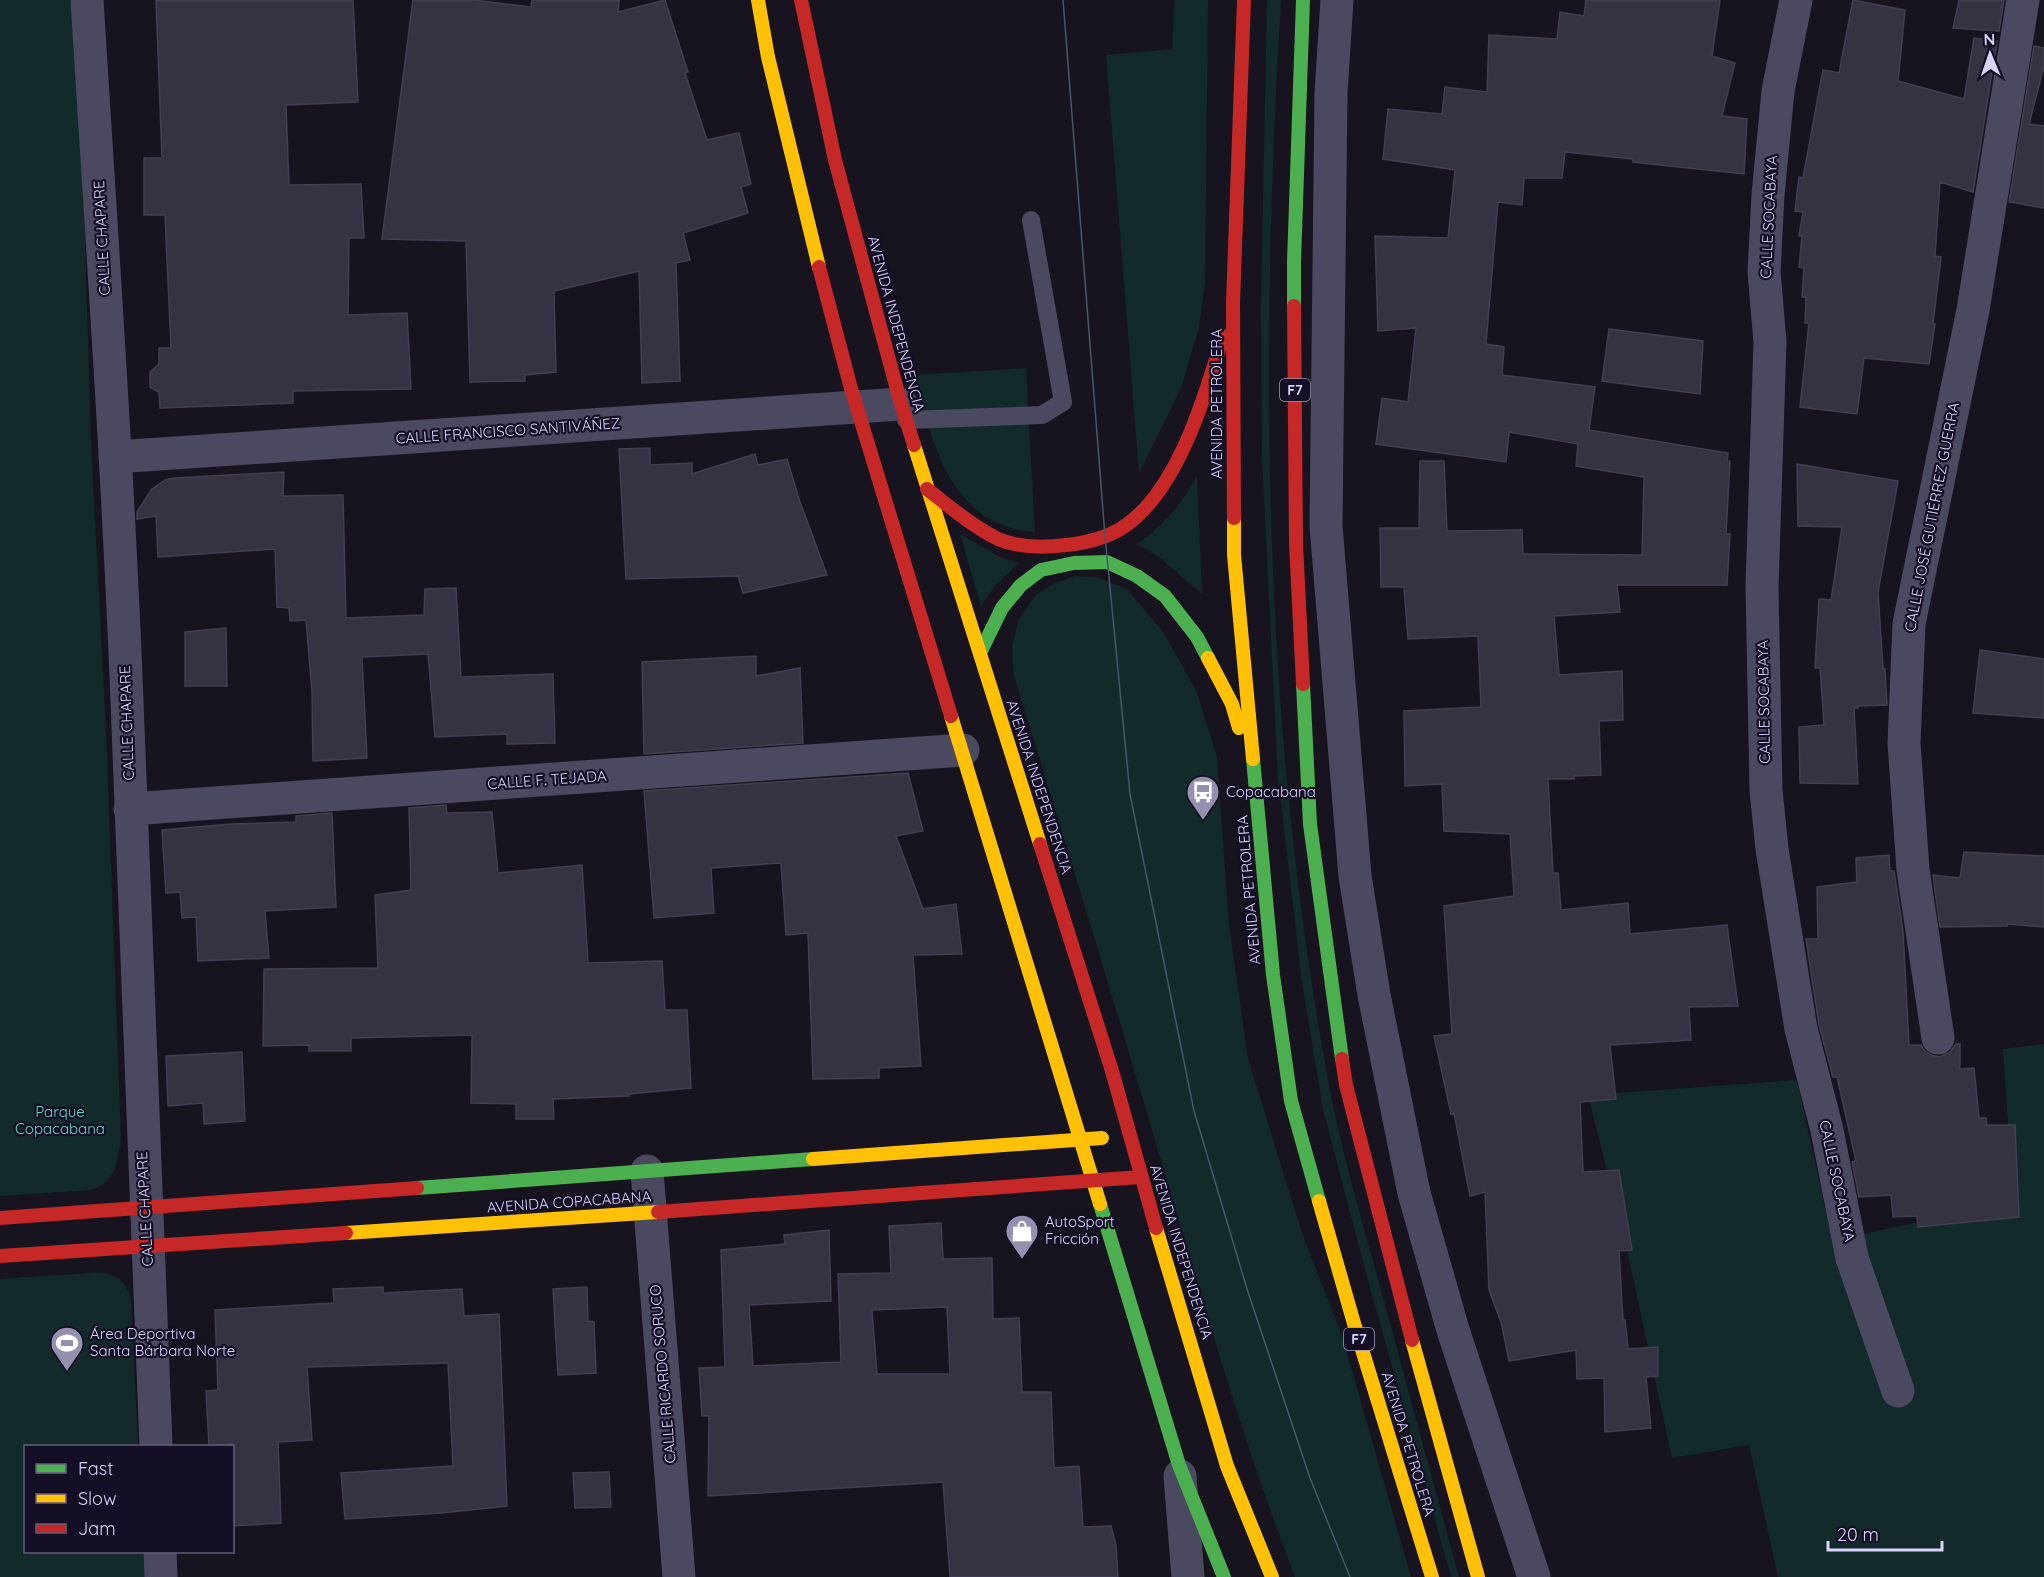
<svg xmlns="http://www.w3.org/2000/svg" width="2044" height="1577" viewBox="0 0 2044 1577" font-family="Quicksand,sans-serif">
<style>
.green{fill:#132a2b}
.building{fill:#353241;stroke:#433e52;stroke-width:1.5;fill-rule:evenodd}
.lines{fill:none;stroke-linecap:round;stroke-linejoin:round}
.lane{stroke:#4b495f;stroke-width:18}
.street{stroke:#4b495f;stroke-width:33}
.fast{stroke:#4caf50;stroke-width:14}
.slow{stroke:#ffc107;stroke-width:14}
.jam{stroke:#c62828;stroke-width:14}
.tram{stroke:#455768;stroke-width:1.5}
.labels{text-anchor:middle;stroke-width:4.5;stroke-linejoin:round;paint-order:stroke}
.shield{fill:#140f24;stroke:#9f98bd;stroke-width:1.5}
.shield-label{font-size:14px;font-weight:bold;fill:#dad3fe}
.street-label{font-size:15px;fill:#dad3fe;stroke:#140f24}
.poi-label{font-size:15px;fill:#dad3fe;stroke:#140f24;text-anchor:start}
.park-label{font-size:15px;fill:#61dcc3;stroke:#140f24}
</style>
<rect width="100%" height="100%" fill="#17141f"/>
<path class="green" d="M 0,0 L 78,0 L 91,444 L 106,729 L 121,1140 C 116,1164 117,1182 90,1190 L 0,1196 Z
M 1175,0 L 1208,0 L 1205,284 L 1199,327 L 1181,388 L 1139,473 L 1106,55 L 1172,49 Z
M 1267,0 L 1281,0 C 1259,358 1263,727 1328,1080 C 1341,1151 1362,1221 1381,1290 C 1407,1386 1433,1482 1459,1577 L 1451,1577 L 1366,1273 L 1323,1109 L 1302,983 L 1290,879 L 1278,778 L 1262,455 L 1261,306 Z
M 1026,368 L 1035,533 C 1016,530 994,525 979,512 C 938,479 928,423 915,375 Z
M 1197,476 L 1202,594 L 1160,558 L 1137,544 C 1166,523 1179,507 1197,476 Z
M 960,534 L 1000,557 L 1019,563 L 994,587 L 981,606 Z
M 1075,576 L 1096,577 L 1127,589 L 1163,632 L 1196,690 L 1217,757 L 1229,925 L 1248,1059 L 1302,1233 L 1342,1336 L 1411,1577 L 1295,1577 C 1239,1431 1197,1280 1152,1130 C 1107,978 1061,827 1014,676 L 1012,646 L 1019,619 L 1035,596 L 1055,583 Z
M 2044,1044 L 2044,1577 L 1778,1577 L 1749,1445 L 1672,1458 L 1627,1250 L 1588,1095 L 1797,1080 L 1832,1241 L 2013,1201 L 2003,1049 Z
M 103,1272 C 119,1277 125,1282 131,1297 L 138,1446 L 26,1446 L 26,1552 L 143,1552 L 145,1577 L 0,1577 L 0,1279 Z"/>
<path class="building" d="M 156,0 L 353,0 L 358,102 L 286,105 L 289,185 L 361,184 L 364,238 L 349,238 L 348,315 L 407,313 L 411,389 L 293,391 L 293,403 L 160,408 L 159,392 L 150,387 L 150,372 L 159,364 L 159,348 L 171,348 L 165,215 L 144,215 L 144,158 L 162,158 Z
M 413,0 L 473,0 L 531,7 L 532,0 L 619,0 L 618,12 L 665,0 L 688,72 L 685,73 L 707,140 L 739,133 L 751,184 L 741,187 L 748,213 L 683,233 L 690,260 L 676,263 L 680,381 L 642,383 L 639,271 L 554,291 L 556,372 L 525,375 L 525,381 L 470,382 L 466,241 L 382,239 Z
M 1586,0 L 1720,0 L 1712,56 L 1735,63 L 1722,116 L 1747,119 L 1744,174 L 1633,162 L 1633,159 L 1565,152 L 1562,178 L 1524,178 L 1522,205 L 1498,202 L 1486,344 L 1504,347 L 1502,375 L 1595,387 L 1589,430 L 1728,453 L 1727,461 L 1730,461 L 1726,534 L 1730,534 L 1727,585 L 1617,585 L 1620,612 L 1554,616 L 1559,675 L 1622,671 L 1623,720 L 1599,721 L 1601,775 L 1574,776 L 1574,779 L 1548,779 L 1553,873 L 1558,873 L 1561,910 L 1628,903 L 1630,934 L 1727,925 L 1738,1006 L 1689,1007 L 1691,1040 L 1610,1045 L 1616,1099 L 1580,1102 L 1583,1172 L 1619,1170 L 1632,1250 L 1619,1251 L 1623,1320 L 1625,1320 L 1628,1349 L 1658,1347 L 1658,1376 L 1646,1377 L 1651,1428 L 1605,1432 L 1604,1378 L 1577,1379 L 1576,1350 L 1509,1361 L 1501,1322 L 1489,1290 L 1485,1192 L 1470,1196 L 1454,1113 L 1451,1114 L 1434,1036 L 1452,1034 L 1444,906 L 1514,896 L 1510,834 L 1444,831 L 1442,784 L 1405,786 L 1404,711 L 1481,707 L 1478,636 L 1408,639 L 1404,587 L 1381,587 L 1380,528 L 1419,528 L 1420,461 L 1444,461 L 1447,531 L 1522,530 L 1523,554 L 1642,555 L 1644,477 L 1576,466 L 1578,444 L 1509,432 L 1506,462 L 1376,444 L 1382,398 L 1408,402 L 1416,328 L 1378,331 L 1375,236 L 1448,238 L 1455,170 L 1383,159 L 1388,109 L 1442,114 L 1445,87 L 1487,92 L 1489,35 L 1557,39 L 1560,12 L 1584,16 Z
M 1853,0 L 1905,10 L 1898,81 L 1964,99 L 1974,38 L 1997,41 L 1973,192 L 1940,182 L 1935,256 L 1941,257 L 1933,324 L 1935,324 L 1929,364 L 1864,358 L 1857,414 L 1800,407 L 1809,323 L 1805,323 L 1806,297 L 1802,297 L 1804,268 L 1799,267 L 1802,236 L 1799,236 L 1803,212 L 1795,211 L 1799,177 L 1803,178 L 1823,70 L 1839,73 Z
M 1959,0 L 2004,0 L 1999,31 L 1953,28 Z
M 2034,46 L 2044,48 L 2044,66 L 2029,124 L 2044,126 L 2044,208 L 2009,202 Z
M 1609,329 L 1703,341 L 1700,394 L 1602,381 Z
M 650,448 L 650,465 L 692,463 L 692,474 L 755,454 L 758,465 L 787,459 L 800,502 L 827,575 L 743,593 L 738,576 L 626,579 L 619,449 Z
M 1797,464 L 1898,481 L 1878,592 L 1883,668 L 1885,669 L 1887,705 L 1858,706 L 1858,708 L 1854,708 L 1858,784 L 1800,783 L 1799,727 L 1824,725 L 1820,668 L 1815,668 L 1819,599 L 1831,600 L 1842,527 L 1798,526 Z
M 284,472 L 283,496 L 343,495 L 346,618 L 424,615 L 425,589 L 456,588 L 461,677 L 553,674 L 555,743 L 507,744 L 507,734 L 435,737 L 428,654 L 362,657 L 367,758 L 313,761 L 312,692 L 306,620 L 290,621 L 289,608 L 277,607 L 275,549 L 158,557 L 156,516 L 137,519 L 137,512 L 152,489 L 165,480 L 174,478 Z
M 226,628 L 227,686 L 185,686 L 185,632 Z
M 1980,650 L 2044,659 L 2044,718 L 1973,713 Z
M 756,656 L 756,676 L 800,668 L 803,743 L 644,754 L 642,662 Z
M 908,773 L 923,831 L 896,836 L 923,909 L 956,904 L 962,954 L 913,955 L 921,1066 L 879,1068 L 879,1078 L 813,1079 L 808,933 L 786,935 L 781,863 L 711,868 L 714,913 L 654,918 L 644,791 Z
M 446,805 L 447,813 L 492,812 L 498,873 L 582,865 L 588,963 L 662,961 L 665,1010 L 687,1010 L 691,1088 L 629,1094 L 629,1096 L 553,1099 L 554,1119 L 516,1119 L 516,1104 L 471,1103 L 472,1035 L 351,1038 L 351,1051 L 309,1051 L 309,1045 L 263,1046 L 264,969 L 378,968 L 375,895 L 411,890 L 409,808 Z
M 332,813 L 336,907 L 265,911 L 269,958 L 198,961 L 196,917 L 182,918 L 180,892 L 166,893 L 162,830 L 231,824 L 296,822 L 296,816 Z
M 1964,852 L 2044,856 L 2044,927 L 2008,924 L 2007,926 L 1940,927 L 1933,875 L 1960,878 Z
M 1889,855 L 1890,871 L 1894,871 L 1903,931 L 1909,1045 L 1921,1045 L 1924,1050 L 1931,1055 L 1940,1057 L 1950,1052 L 1956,1044 L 1960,1044 L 1960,1069 L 1974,1068 L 1979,1118 L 1986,1118 L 1987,1125 L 2015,1125 L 2019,1217 L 1918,1227 L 1917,1216 L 1893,1217 L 1891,1195 L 1859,1197 L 1852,1162 L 1856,1161 L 1837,1077 L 1833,1077 L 1819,1025 L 1806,939 L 1818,939 L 1817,887 L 1857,882 L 1856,858 Z
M 242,1052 L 245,1121 L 204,1124 L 203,1103 L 168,1106 L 166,1056 Z
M 941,1223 L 943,1259 L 992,1258 L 993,1319 L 1019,1318 L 1022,1392 L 1051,1392 L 1054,1468 L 1079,1466 L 1083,1527 L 1111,1526 L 1116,1545 L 1118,1577 L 950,1577 L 943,1482 L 708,1496 L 709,1416 L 702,1416 L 699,1368 L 725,1367 L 721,1250 L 785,1244 L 784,1235 L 829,1230 L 831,1301 L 749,1305 L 753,1366 L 841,1362 L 838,1274 L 891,1273 L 889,1226 ZM 947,1307 L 950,1374 L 877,1374 L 872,1310 Z
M 383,1287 L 383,1293 L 462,1289 L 464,1316 L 499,1314 L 507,1506 L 441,1513 L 345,1519 L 341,1473 L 453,1466 L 448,1363 L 307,1367 L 312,1440 L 278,1442 L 281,1523 L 232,1526 L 232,1444 L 209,1446 L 206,1391 L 218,1390 L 215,1310 L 334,1303 L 333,1289 Z
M 587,1287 L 588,1321 L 594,1322 L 596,1373 L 558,1375 L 553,1289 Z
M 609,1472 L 611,1507 L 575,1508 L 573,1473 Z"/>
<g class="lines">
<path class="lane" d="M 906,420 L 1042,415 L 1063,402 L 1031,220"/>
<path class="street" d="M 87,0 C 102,242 119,484 128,727 C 137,967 146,1207 156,1446
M 1337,0 L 1331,93 L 1326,526 L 1355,876 L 1374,995 L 1414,1193 L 1453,1330 L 1534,1577
M 1796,0 L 1778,91 L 1768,195 L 1764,272 L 1770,342 L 1762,587 L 1766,790 L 1772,849 L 1801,1029 L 1827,1130 L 1852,1258 L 1898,1391
M 115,457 L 901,404
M 130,809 L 963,750
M 1938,1038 L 1913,870 L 1904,743 L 1909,624 L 1973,310 L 2023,0
M 647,1171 L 679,1577
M 1180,1476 L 1188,1577
M 160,1552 L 161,1577"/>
<path class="fast" d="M 1294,306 L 1294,262 L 1303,0
M 980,653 L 1002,608 L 1021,585 L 1041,570 L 1074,563 L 1107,562 L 1137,576 L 1165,596 L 1197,637 L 1208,658
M 1303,684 L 1310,824 L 1342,1059
M 1253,759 L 1273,975 L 1291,1101 L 1319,1201
M 417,1188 L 813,1159
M 1100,1204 L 1179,1465 L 1224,1577"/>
<path class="slow" d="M 758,0 L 768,57 L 819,267
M 914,445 L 1040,844
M 1234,518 L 1234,555 L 1253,759
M 1208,658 L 1232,704 L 1239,728
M 951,716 L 1100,1204
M 813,1159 L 1102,1138
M 1319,1201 L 1353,1320 L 1432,1577
M 1156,1228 L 1227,1466 L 1272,1577
M 346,1233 L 658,1212
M 1412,1340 L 1478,1577"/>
<path class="jam" d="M 801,0 L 835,160 L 901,404 L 914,445
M 819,267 L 850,385 L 951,716
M 1294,306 L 1296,544 L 1303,684
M 927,489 C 950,507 972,526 998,539 C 1019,548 1043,548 1066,545 C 1085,543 1106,538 1122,528 C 1178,492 1205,396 1223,336
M 1234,518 L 1233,303 L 1244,0
M 1040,844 L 1112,1071 L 1156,1228
M 1342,1059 L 1346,1085 L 1412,1340
M 658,1212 L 1141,1177
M 0,1218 L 417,1188
M 0,1256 L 346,1233"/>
<path class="tram" d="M 1063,0 L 1105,536 L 1130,794 L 1194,1111 L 1247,1289 L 1310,1478 L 1350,1577"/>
</g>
<defs>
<g id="bus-pin" transform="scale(1.725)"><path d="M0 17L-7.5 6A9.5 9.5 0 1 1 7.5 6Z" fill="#9690b0" stroke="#140f24"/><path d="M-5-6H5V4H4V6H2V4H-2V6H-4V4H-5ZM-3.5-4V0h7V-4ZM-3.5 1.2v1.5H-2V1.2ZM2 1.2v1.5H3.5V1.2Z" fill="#fff"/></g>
<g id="shop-pin" transform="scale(1.725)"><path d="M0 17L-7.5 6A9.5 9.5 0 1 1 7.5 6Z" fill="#9690b0" stroke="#140f24"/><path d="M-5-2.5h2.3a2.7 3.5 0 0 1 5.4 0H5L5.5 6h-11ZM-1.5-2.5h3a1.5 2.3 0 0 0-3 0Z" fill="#fff"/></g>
<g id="stadium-pin" transform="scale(1.725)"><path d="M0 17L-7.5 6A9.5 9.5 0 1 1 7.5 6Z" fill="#9690b0" stroke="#140f24"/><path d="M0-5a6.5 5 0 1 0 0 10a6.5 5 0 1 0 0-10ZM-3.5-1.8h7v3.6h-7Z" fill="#fff"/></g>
</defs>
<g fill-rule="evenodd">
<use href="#bus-pin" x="1203" y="792"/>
<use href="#shop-pin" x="1022" y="1231"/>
<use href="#stadium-pin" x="67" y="1343"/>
</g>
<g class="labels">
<g class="shield">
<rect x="1280" y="379" width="30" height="22" rx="4.5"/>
<rect x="1344" y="1328" width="30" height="22" rx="4.5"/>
</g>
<g class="shield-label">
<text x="1295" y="395">F7</text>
<text x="1359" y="1344">F7</text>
</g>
<g class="street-label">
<text transform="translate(1769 217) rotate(-87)" y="5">CALLE SOCABAYA</text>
<text transform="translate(102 238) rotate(-93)" y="5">CALLE CHAPARE</text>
<text transform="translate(896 324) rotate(75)" y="5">AVENIDA INDEPENDENCIA</text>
<text transform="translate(1217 404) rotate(-90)" y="5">AVENIDA PETROLERA</text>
<text transform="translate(508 431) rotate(-4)" y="5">CALLE FRANCISCO SANTIVÁÑEZ</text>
<text transform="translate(1932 517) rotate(-79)" y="5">CALLE JOSÉ GUTIÉRREZ GUERRA</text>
<text transform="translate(1764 702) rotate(-91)" y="5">CALLE SOCABAYA</text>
<text transform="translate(127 723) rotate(-92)" y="5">CALLE CHAPARE</text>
<text transform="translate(547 780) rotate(-4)" y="5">CALLE F. TEJADA</text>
<text transform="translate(1039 787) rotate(72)" y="5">AVENIDA INDEPENDENCIA</text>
<text transform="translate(1249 890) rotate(-95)" y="5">AVENIDA PETROLERA</text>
<text transform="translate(1837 1181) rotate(78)" y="5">CALLE SOCABAYA</text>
<text transform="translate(569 1202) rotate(-4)" y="5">AVENIDA COPACABANA</text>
<text transform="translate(145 1209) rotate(-93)" y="5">CALLE CHAPARE</text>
<text transform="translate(1181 1252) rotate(73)" y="5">AVENIDA INDEPENDENCIA</text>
<text transform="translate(663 1374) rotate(-95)" y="5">CALLE RICARDO SORUCO</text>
<text transform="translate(1408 1444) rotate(73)" y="5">AVENIDA PETROLERA</text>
</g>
<g class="poi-label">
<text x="1226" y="797">Copacabana</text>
<text x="1045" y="1227">AutoSport<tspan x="1045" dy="17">Fricción</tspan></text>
<text x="90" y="1339">Área Deportiva<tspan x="90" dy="17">Santa Bárbara Norte</tspan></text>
</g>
<g class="park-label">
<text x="60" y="1117">Parque<tspan x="60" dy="17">Copacabana</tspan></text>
</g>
</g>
<rect x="24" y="1445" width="210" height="108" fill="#140f24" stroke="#635d7b" stroke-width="1.5"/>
<rect x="36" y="1464" width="30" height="9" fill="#4caf50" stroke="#635d7b" stroke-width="1.5"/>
<text x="78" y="1475" font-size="18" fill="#dad3fe">Fast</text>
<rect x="36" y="1494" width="30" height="9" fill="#ffc107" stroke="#635d7b" stroke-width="1.5"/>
<text x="78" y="1505" font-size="18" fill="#dad3fe">Slow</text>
<rect x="36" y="1524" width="30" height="9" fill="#c62828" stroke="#635d7b" stroke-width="1.5"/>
<text x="78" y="1535" font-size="18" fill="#dad3fe">Jam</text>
<g transform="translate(1990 54) rotate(358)" stroke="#140f24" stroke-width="4.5" paint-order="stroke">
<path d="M0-4.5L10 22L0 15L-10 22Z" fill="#dad3fe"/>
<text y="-9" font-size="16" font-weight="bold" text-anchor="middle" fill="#dad3fe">N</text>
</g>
<path d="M1828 1541v9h114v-9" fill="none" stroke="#dad3fe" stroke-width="3"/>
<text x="1837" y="1541" font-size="18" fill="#dad3fe" stroke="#140f24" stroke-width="4.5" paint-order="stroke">20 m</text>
</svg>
